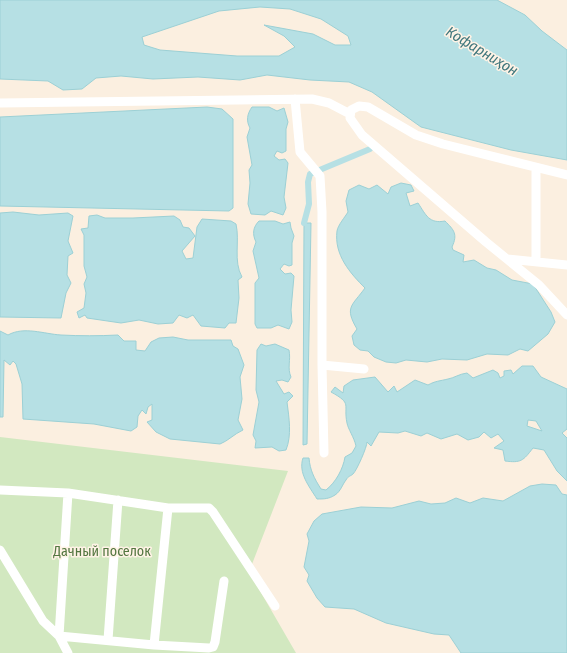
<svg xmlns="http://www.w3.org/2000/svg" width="567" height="653" viewBox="0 0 567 653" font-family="'Fira Sans Condensed',sans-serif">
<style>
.green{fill:#d2e8c0}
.water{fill:#b6e0e4;stroke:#9cd0d5;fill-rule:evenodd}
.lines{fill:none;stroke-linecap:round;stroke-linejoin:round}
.canal{stroke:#b6e0e4;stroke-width:6}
.minor{stroke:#fff;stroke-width:9}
.labels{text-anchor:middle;stroke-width:3;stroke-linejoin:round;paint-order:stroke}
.park-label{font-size:14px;fill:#547741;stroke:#fff3e6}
.water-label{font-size:15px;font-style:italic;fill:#40777d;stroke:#fff3e6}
</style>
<rect width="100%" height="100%" fill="#fbefe0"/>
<path class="green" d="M 0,437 L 288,471 L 249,572 L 296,653 L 0,653 Z"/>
<path class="water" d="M 0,0 L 497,0 L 525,15 L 542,31 L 567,50 L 567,160 L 511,150 L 421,127 L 372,92 L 349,82 L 310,80 L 267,75 L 240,80 L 198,77 L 153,79 L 121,76 L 96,78 L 82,89 L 63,90 L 48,81 L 0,79 ZM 260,7 L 290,9 L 321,19 L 348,36 L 351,45 L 335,45 L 313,34 L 264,25 L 284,36 L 295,47 L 279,56 L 237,56 L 160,50 L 144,45 L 142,37 L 219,11 Z
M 207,107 L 222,109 L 233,119 L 233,208 L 229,211 L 0,206 L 0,117 Z
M 252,107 L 269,107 L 277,111 L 284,108 L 288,122 L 286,129 L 286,151 L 282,153 L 277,151 L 274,156 L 279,160 L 285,159 L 288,163 L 284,197 L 286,208 L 283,215 L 271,211 L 265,215 L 251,214 L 248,204 L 250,183 L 249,170 L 252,165 L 247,137 L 250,128 C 246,121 247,114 252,107 Z
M 401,183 L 411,185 L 414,191 L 406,193 L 410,206 L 418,203 C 426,215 429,224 445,221 C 454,230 458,234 452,247 L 453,250 L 464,255 L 463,262 L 474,260 L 487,268 L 496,270 L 512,280 L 533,284 L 551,312 L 555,322 L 548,334 L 528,351 L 520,349 L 508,355 L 487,354 L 467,360 L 442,359 L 427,362 L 406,360 L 396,363 L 386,362 L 374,357 L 368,351 L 360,350 L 354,345 L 352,336 L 357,329 C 344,307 352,306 365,288 C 350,273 334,255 337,231 C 338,225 345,217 348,212 L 346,201 L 349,190 L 359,185 L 369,189 L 377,185 L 388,194 L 391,187 Z
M 13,212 L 39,215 L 68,213 L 73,216 L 68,241 L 73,253 L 68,256 L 67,275 L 71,283 L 66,293 L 61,318 L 0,317 L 0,213 Z
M 97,215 L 105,218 L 133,218 L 174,216 L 180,220 L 183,227 L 189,228 L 195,236 L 182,251 L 186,259 L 193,258 L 197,227 L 202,219 L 231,221 L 236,224 C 240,241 233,261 242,277 L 238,280 L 239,298 L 236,323 L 229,323 L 225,328 L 201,326 L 193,315 L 187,318 L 179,315 L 173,323 L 158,324 L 139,320 L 121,323 L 87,318 L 85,315 L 79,318 L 77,312 L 84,308 L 86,293 L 84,284 L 87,277 L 84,266 L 84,235 L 81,229 L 88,228 L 89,216 Z
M 259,221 L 275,221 L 283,224 L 290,222 L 291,228 L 294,236 L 292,243 L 292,265 L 289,266 L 284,264 L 280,269 L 285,274 L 291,273 L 294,276 L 291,310 L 292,322 L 289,329 L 278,325 L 271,328 L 257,328 L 255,324 L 255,283 L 259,278 L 253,251 L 256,242 C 252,234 253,227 259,221 Z
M 304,223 L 311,223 L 307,444 L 303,445 Z
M 0,331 L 8,335 C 24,326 44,334 61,335 C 80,336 99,336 118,335 L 124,341 L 136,341 L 136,350 L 145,351 L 151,342 L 159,338 L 173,337 L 188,340 L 231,340 L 233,346 L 238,349 L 244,365 L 240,377 L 242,399 L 238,420 L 243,430 C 234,434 228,441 220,444 L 170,439 L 156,432 L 147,422 L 152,420 L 152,404 L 148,407 L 146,414 L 142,410 L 138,416 L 137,427 L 131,431 L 94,424 L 23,419 L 22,384 L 16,364 L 13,361 L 10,365 L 4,360 L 3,417 L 0,417 Z
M 261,344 L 266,346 L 275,344 L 289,350 C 291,360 287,368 291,377 L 288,382 L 282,380 L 276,381 L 284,394 L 289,392 L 293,396 L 287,402 C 289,418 292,435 286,450 L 279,451 L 272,447 L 255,448 L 256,441 L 253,435 L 259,402 L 256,390 L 257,350 Z
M 522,366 L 533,366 L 541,377 L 567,389 L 567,429 L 562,433 L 567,438 L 567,481 L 557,471 L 544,450 L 533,448 C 523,461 521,463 505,461 L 503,450 L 494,448 L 504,441 L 498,434 L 491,438 L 484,432 L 479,437 L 468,440 L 457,434 L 441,439 L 427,433 L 421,436 L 405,431 L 398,433 L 379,432 L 371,446 L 367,442 C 367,447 357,470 353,474 C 351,476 348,476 346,480 C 342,485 341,491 335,495 C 329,499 324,499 317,499 C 309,486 298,473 303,458 L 309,458 C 310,470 314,478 321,489 L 326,490 C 336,482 343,469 345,457 L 352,453 L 356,446 C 354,437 348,429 347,423 C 343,404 353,404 331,392 L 335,387 L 343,393 L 344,386 L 353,380 L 375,377 L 388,392 L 394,386 L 397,392 L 415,380 L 428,385 C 435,381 440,381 448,379 C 454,378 459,374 467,373 L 473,378 L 493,370 L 498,373 L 500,378 L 504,376 L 504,371 L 511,370 L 513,374 ZM 528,420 L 536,421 L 542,431 L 527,426 Z
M 542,484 L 556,485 L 562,494 L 567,495 L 567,653 L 461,653 L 449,635 L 434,634 L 386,623 L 354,609 L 325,607 L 317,598 L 307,581 L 309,575 L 304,567 L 309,541 L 307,534 L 314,521 L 322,514 L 361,507 L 392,508 L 419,501 L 431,504 L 445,503 L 456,498 L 470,503 L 483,498 L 503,501 L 530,486 Z"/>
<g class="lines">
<path class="canal" d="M 304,223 L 309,204 L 308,182 L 310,174 L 370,149"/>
<path class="minor" d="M 295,99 L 300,152 L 320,176 L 322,212 L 322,365 L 324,453
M 0,103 L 312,99 L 329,103 L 350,114
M 536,168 L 536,261
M 567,175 L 443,144 L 416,135 L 368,107 L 359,106 L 351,110 L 350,118 L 362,135 L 486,242 L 539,285 L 567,315
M 507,259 L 567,265
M 322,365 L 364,369
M 0,490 L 68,493
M 0,550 L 43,621 L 59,636 L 154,645 L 209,648 L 213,647 L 215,642 L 224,581
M 108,640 L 118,500
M 154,645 L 168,508
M 68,653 L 59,636 L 68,493 L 168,508 L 209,508 L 213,512 L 275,606"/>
</g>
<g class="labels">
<g class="park-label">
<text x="102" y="556">Дачный поселок</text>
</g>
<g class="water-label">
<text transform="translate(482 51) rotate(31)" y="5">Кофарниҳон</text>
</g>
</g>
</svg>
